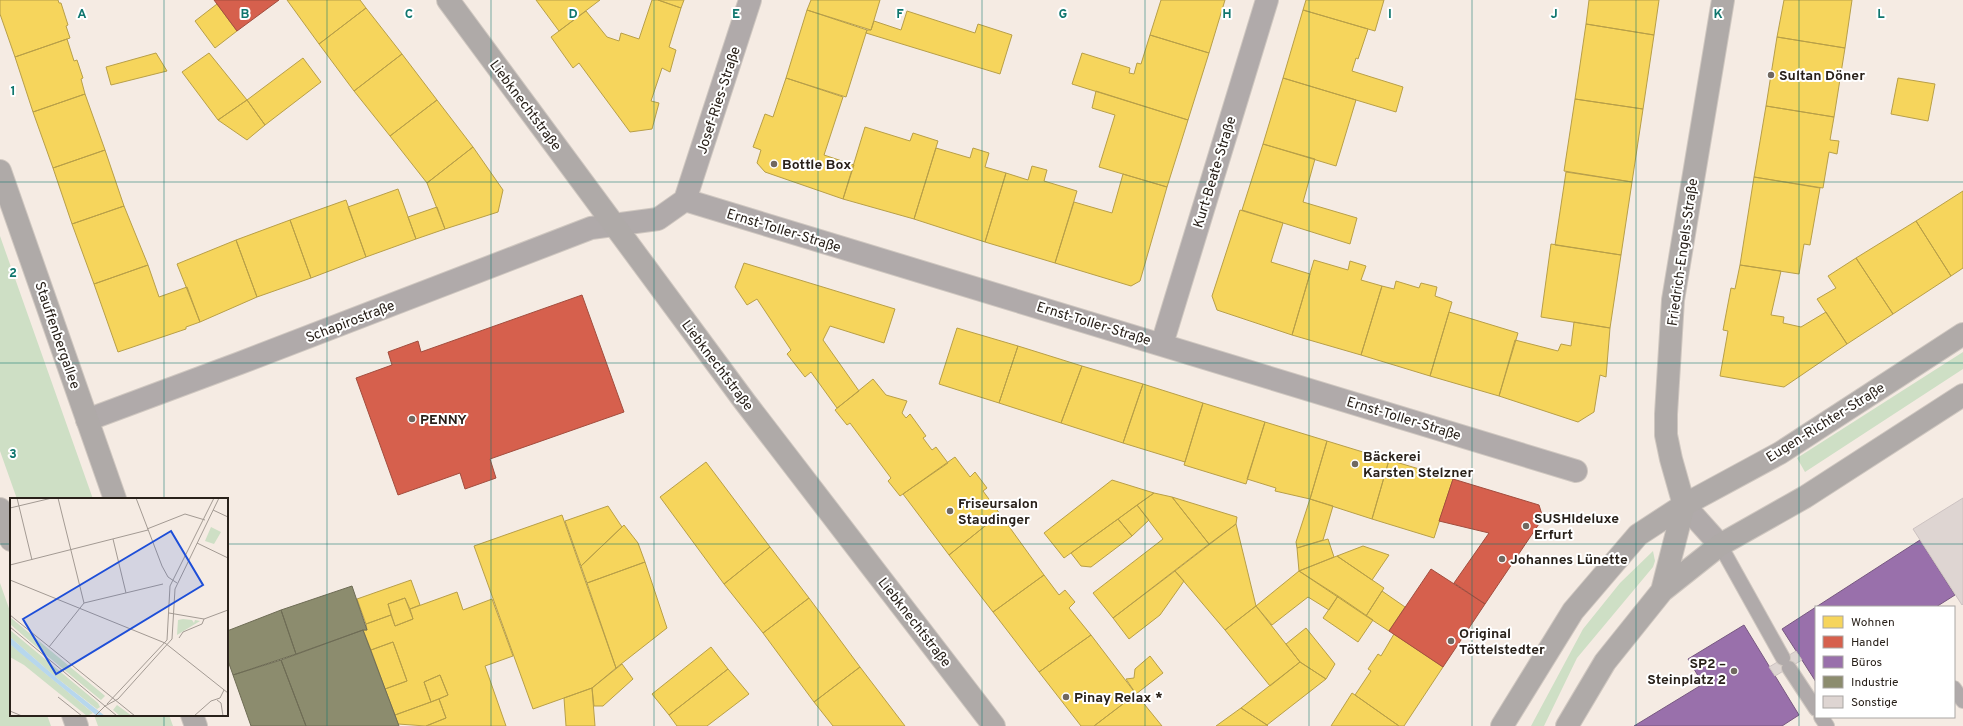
<svg xmlns="http://www.w3.org/2000/svg" width="1963" height="726" viewBox="0 0 1963 726" font-family="Overpass,sans-serif">
<style>
.green{fill:#cedfc5}
.homes{fill:#f6d55c;stroke:#b89f48}
.shops{fill:#d6604d;stroke:#a24d3e}
.offices{fill:#9970ab;stroke:#775880}
.industry{fill:#8c8c6e;stroke:#6e6c55}
.building{fill:#ded5d2;stroke:#ccc2c1}
.lines{fill:none;stroke-linecap:round;stroke-linejoin:round}
.lane-casing{stroke:#cfc7c0;stroke-width:16}
.street-casing{stroke:#cfc7c0;stroke-width:24}
.secondary-casing{stroke:#cfc7c0;stroke-width:24}
.lane{stroke:#b0aaaa;stroke-width:14}
.street{stroke:#b0aaaa;stroke-width:22}
.secondary{stroke:#afaaa8;stroke-width:22}
.grid{fill:none;stroke:#0f766e;stroke-width:1;stroke-opacity:0.55}
.poi-dot{fill:#706860;stroke:#fff;stroke-width:1.5}
.labels{text-anchor:middle;stroke-width:4;stroke-linejoin:round;paint-order:stroke}
.poi-label{font-size:14px;font-weight:bold;fill:#29211a;stroke:#fff;text-anchor:start}
.street-label{font-size:14px;fill:#29211a;stroke:#fff}
.inset-road{fill:none;stroke:#a39a93;stroke-width:1}
.view{fill:#1d4ed8;fill-opacity:0.15;stroke:#1d4ed8;stroke-width:2}
.inset-edge{fill:none;stroke:#29211a;stroke-width:2}
.grid-label{font-size:13px;text-anchor:middle;font-weight:bold;fill:#0f766e;stroke:#fff;stroke-width:4;stroke-linejoin:round;paint-order:stroke}
</style>
<rect width="100%" height="100%" fill="#f5ebe3"/>
<path class="green" d="M 0,236 L 93,499 L 17,499 L 0,451 Z
M 1963,352 L 1963,369 L 1805,472 L 1797,458 Z
M 1653,551 L 1655,561 L 1653,567 L 1577,658 L 1544,726 L 1531,726 L 1583,629 L 1620,583 Z
M 0,583 L 11,614 L 11,715 L 47,715 L 51,726 L 0,726 Z
M 94,715 L 169,715 L 173,726 L 98,726 Z"/>
<path class="homes" d="M 0,0 L 58,0 L 59,3 L 61,3 L 68,25 L 66,26 L 70,38 L 15,57 L 0,14 Z
M 287,0 L 360,0 L 366,8 L 319,44 Z
M 536,0 L 600,0 L 559,31 Z
M 652,0 L 658,0 L 681,8 L 669,47 L 676,50 L 670,72 L 662,68 L 651,101 L 659,103 L 652,129 L 630,132 L 579,63 L 573,68 L 551,37 L 586,11 L 607,37 L 619,41 L 621,33 L 639,39 Z
M 658,0 L 684,0 L 681,8 Z
M 811,0 L 880,0 L 871,30 L 807,10 Z
M 1161,0 L 1225,0 L 1209,53 L 1150,35 Z
M 1306,0 L 1384,0 L 1375,31 L 1303,10 Z
M 1589,0 L 1659,0 L 1654,35 L 1586,24 Z
M 1784,0 L 1852,0 L 1845,48 L 1777,37 Z
M 217,4 L 237,31 L 215,48 L 195,21 Z
M 366,8 L 402,54 L 354,91 L 319,44 Z
M 807,10 L 867,30 L 846,97 L 786,78 Z
M 1303,10 L 1368,29 L 1358,59 L 1356,58 L 1352,71 L 1403,87 L 1396,112 L 1283,78 Z
M 907,11 L 975,33 L 978,24 L 1012,35 L 1000,74 L 866,33 L 867,30 L 871,30 L 874,21 L 901,30 Z
M 1586,24 L 1654,35 L 1643,109 L 1575,99 Z
M 1150,35 L 1209,53 L 1188,120 L 1072,84 L 1082,53 L 1130,68 L 1129,73 L 1134,74 L 1137,63 L 1141,64 Z
M 1777,37 L 1845,48 L 1834,117 L 1766,106 Z
M 67,39 L 74,61 L 77,60 L 83,78 L 81,79 L 85,94 L 33,112 L 15,57 Z
M 156,53 L 167,71 L 111,85 L 106,67 Z
M 209,53 L 247,100 L 218,120 L 182,72 Z
M 402,54 L 437,100 L 390,136 L 354,91 Z
M 303,58 L 321,82 L 265,125 L 247,100 Z
M 786,78 L 843,97 L 824,155 L 854,165 L 843,199 L 765,172 L 757,163 L 761,150 L 753,147 L 765,114 L 773,117 Z
M 1283,78 L 1356,100 L 1336,166 L 1263,144 Z
M 1898,78 L 1935,84 L 1928,121 L 1891,114 Z
M 1096,91 L 1188,120 L 1167,187 L 1099,167 L 1115,115 L 1092,108 Z
M 85,94 L 105,150 L 53,168 L 33,112 Z
M 1575,99 L 1643,109 L 1632,182 L 1564,171 Z
M 247,100 L 265,125 L 247,140 L 218,120 Z
M 437,100 L 473,147 L 427,183 L 390,136 Z
M 1766,106 L 1834,117 L 1830,140 L 1839,141 L 1837,154 L 1829,152 L 1823,188 L 1754,177 Z
M 865,127 L 910,141 L 913,133 L 938,141 L 914,219 L 843,199 Z
M 1263,144 L 1315,159 L 1303,202 L 1357,218 L 1350,244 L 1242,210 Z
M 473,147 L 503,190 L 498,212 L 445,229 L 427,183 Z
M 936,148 L 970,158 L 973,148 L 989,153 L 985,167 L 1006,173 L 985,242 L 914,219 Z
M 105,150 L 124,206 L 72,224 L 53,168 Z
M 1032,166 L 1047,170 L 1044,181 L 1077,191 L 1055,263 L 985,242 L 1006,173 L 1028,180 Z
M 1566,172 L 1632,182 L 1621,255 L 1555,245 Z
M 1123,174 L 1167,187 L 1140,281 L 1131,286 L 1055,263 L 1074,202 L 1112,213 Z
M 1754,177 L 1820,188 L 1810,245 L 1804,244 L 1799,274 L 1740,265 Z
M 398,189 L 416,239 L 366,257 L 348,207 Z
M 1963,191 L 1963,268 L 1951,276 L 1916,221 Z
M 346,200 L 366,257 L 311,278 L 290,220 Z
M 124,206 L 148,265 L 94,284 L 72,224 Z
M 437,207 L 445,229 L 416,239 L 408,217 Z
M 1240,210 L 1283,223 L 1271,262 L 1310,274 L 1292,335 L 1217,310 L 1212,296 Z
M 290,220 L 311,278 L 257,297 L 236,240 Z
M 1916,221 L 1951,276 L 1893,314 L 1856,258 Z
M 236,240 L 257,297 L 200,322 L 177,264 Z
M 1551,244 L 1621,255 L 1610,328 L 1541,317 Z
M 1856,258 L 1893,314 L 1847,344 L 1817,299 L 1836,288 L 1828,276 Z
M 1314,260 L 1348,270 L 1350,261 L 1366,266 L 1361,280 L 1382,286 L 1361,355 L 1292,335 Z
M 744,263 L 895,309 L 884,343 L 830,326 L 823,340 L 859,391 L 837,408 L 811,372 L 805,377 L 787,354 L 791,350 L 757,299 L 747,305 L 735,287 Z
M 148,265 L 159,297 L 187,287 L 200,322 L 186,327 L 186,329 L 118,352 L 94,284 Z
M 1740,265 L 1781,271 L 1771,315 L 1784,317 L 1783,323 L 1801,327 L 1826,312 L 1847,344 L 1784,387 L 1720,376 L 1728,331 L 1723,330 L 1731,288 L 1735,289 Z
M 1396,281 L 1419,288 L 1421,283 L 1437,287 L 1435,296 L 1452,302 L 1430,376 L 1361,355 L 1382,286 L 1394,289 Z
M 1449,312 L 1518,333 L 1499,396 L 1430,376 Z
M 1574,322 L 1610,328 L 1606,377 L 1600,375 L 1594,412 L 1578,422 L 1499,396 L 1515,340 L 1558,351 L 1561,344 L 1571,346 Z
M 957,328 L 1018,346 L 999,403 L 939,384 Z
M 1018,346 L 1082,366 L 1061,423 L 999,403 Z
M 1082,366 L 1143,384 L 1123,443 L 1061,423 Z
M 873,379 L 886,395 L 907,401 L 902,413 L 906,418 L 910,414 L 926,436 L 923,438 L 932,450 L 936,447 L 948,463 L 900,496 L 888,481 L 891,478 L 850,423 L 847,425 L 835,410 Z
M 1143,384 L 1203,403 L 1185,462 L 1123,443 Z
M 1203,403 L 1265,422 L 1246,484 L 1184,465 Z
M 1265,422 L 1327,441 L 1310,499 L 1275,491 L 1276,488 L 1247,479 Z
M 1327,441 L 1389,460 L 1372,519 L 1310,499 Z
M 955,457 L 970,477 L 975,472 L 987,488 L 983,491 L 1000,514 L 949,555 L 903,494 Z
M 1389,460 L 1453,479 L 1434,538 L 1372,519 Z
M 706,462 L 770,547 L 724,584 L 660,497 Z
M 1112,480 L 1154,493 L 1064,558 L 1044,533 Z
M 1154,493 L 1172,497 L 1209,544 L 1113,618 L 1093,593 L 1163,539 L 1137,505 Z
M 1172,497 L 1237,517 L 1236,524 L 1209,544 Z
M 1310,499 L 1333,506 L 1323,540 L 1297,548 L 1296,542 Z
M 1137,505 L 1149,520 L 1132,536 L 1118,519 Z
M 608,506 L 622,527 L 581,566 L 565,521 Z
M 1000,514 L 1044,575 L 993,612 L 949,555 Z
M 562,515 L 616,668 L 592,688 L 533,709 L 474,546 Z
M 1118,519 L 1132,536 L 1091,567 L 1081,566 L 1071,553 Z
M 1236,524 L 1256,606 L 1225,630 L 1175,571 Z
M 624,525 L 638,543 L 645,562 L 587,583 L 581,566 Z
M 1328,539 L 1334,557 L 1299,571 L 1297,548 Z
M 1363,546 L 1389,555 L 1372,580 L 1337,556 Z
M 770,547 L 809,598 L 763,633 L 724,584 Z
M 1337,556 L 1384,588 L 1366,616 L 1299,571 Z
M 645,562 L 667,628 L 616,668 L 587,583 Z
M 1175,571 L 1184,581 L 1160,615 L 1129,639 L 1113,618 Z
M 1299,571 L 1338,596 L 1329,610 L 1308,597 L 1272,625 L 1256,606 Z
M 1044,575 L 1059,595 L 1065,590 L 1075,602 L 1069,608 L 1091,635 L 1039,672 L 993,612 Z
M 411,580 L 420,605 L 410,609 L 405,598 L 388,604 L 391,615 L 366,624 L 357,599 Z
M 1382,591 L 1405,607 L 1389,631 L 1366,616 Z
M 457,592 L 463,610 L 492,599 L 513,656 L 485,666 L 506,726 L 426,726 L 446,718 L 439,699 L 448,695 L 440,675 L 424,682 L 431,702 L 395,715 L 385,689 L 407,681 L 393,642 L 371,650 L 363,630 L 367,630 L 366,624 L 391,615 L 395,626 L 413,619 L 410,609 Z
M 1338,596 L 1373,620 L 1358,642 L 1323,618 Z
M 405,598 L 413,619 L 395,626 L 388,604 Z
M 809,598 L 860,667 L 814,702 L 763,633 Z
M 1256,606 L 1300,662 L 1270,686 L 1225,630 Z
M 1306,628 L 1335,664 L 1326,679 L 1300,662 L 1286,644 Z
M 1394,634 L 1443,667 L 1404,726 L 1399,726 L 1355,695 L 1371,671 L 1368,669 L 1378,654 L 1381,656 Z
M 1091,635 L 1136,694 L 1094,726 L 1081,726 L 1039,672 Z
M 393,642 L 407,681 L 385,689 L 371,650 Z
M 711,647 L 728,669 L 669,715 L 652,694 Z
M 1150,656 L 1163,673 L 1136,694 L 1126,679 L 1134,678 L 1135,669 Z
M 1300,662 L 1326,679 L 1267,725 L 1241,708 Z
M 622,664 L 633,679 L 603,706 L 594,706 L 592,688 Z
M 860,667 L 905,726 L 833,726 L 814,702 Z
M 728,669 L 749,694 L 707,726 L 677,726 L 669,715 Z
M 440,675 L 448,695 L 431,702 L 424,682 Z
M 592,688 L 595,726 L 566,726 L 564,698 Z
M 1352,693 L 1355,695 L 1399,726 L 1331,726 Z
M 1136,694 L 1162,726 L 1094,726 Z
M 439,699 L 446,718 L 426,726 L 398,724 L 395,715 Z
M 1241,708 L 1267,725 L 1268,726 L 1216,726 Z"/>
<path class="shops" d="M 214,0 L 279,0 L 237,31 Z
M 582,295 L 624,412 L 490,459 L 496,478 L 465,489 L 460,473 L 398,495 L 356,378 L 392,365 L 388,352 L 418,341 L 421,352 Z
M 1453,479 L 1539,505 L 1543,518 L 1485,604 L 1454,583 L 1489,533 L 1439,521 Z
M 1431,569 L 1485,604 L 1443,667 L 1389,631 Z"/>
<path class="offices" d="M 1920,540 L 1955,595 L 1936,607 L 1816,607 Z
M 1816,607 L 1816,682 L 1782,629 Z
M 1744,625 L 1799,715 L 1782,726 L 1634,726 L 1703,684 L 1688,659 Z"/>
<path class="industry" d="M 352,586 L 367,630 L 363,630 L 296,654 L 281,610 Z
M 281,610 L 296,654 L 233,675 L 227,658 L 227,631 Z
M 363,630 L 399,726 L 306,726 L 281,660 Z
M 281,660 L 306,726 L 251,726 L 233,675 Z"/>
<path class="building" d="M 1963,498 L 1963,604 L 1962,605 L 1913,529 Z
M 1796,651 L 1802,660 L 1775,676 L 1769,667 Z"/>
<g class="lines">
<g class="lane-casing">
<path id="lane" d="M 1720,545 L 1783,658
M 1789,668 L 1816,709
M 1954,688 L 1963,701
M 1821,717 L 1827,726"/>
</g>
<g class="street-casing">
<path id="street" d="M 685,200 L 750,0
M 1162,344 L 1267,0
M 87,420 L 240,363 L 591,228 L 658,219 L 685,200 L 1576,471
M 1684,505 L 1720,545"/>
</g>
<g class="secondary-casing">
<path id="secondary" d="M 448,0 L 745,402 L 994,726
M 0,171 L 115,499
M 0,509 L 11,540
M 1662,591 L 1684,505 L 1671,459 L 1666,435 L 1666,414 L 1673,300 L 1723,0
M 73,715 L 77,726
M 192,715 L 196,726
M 1502,726 L 1573,611 L 1638,535 L 1684,505 L 1780,453 L 1963,334
M 1567,726 L 1605,662 L 1662,591 L 1720,545 L 1805,497 L 1963,395"/>
</g>
<use href="#lane" class="lane"/>
<use href="#street" class="street"/>
<use href="#secondary" class="secondary"/>
</g>
<path class="grid" d="M 164,0 L 164,499M 327,0 L 327,726M 491,0 L 491,726M 654,0 L 654,726M 818,0 L 818,726M 982,0 L 982,726M 1145,0 L 1145,726M 1309,0 L 1309,726M 1472,0 L 1472,726M 1636,0 L 1636,726M 1799,0 L 1799,726M 0,182 L 1963,182M 0,363 L 1963,363M 0,544 L 11,544M 227,544 L 1963,544M 164,715 L 164,726"/>
<g class="poi-dot">
<circle cx="1771" cy="75" r="4"/>
<circle cx="774" cy="164" r="4"/>
<circle cx="412" cy="419" r="4"/>
<circle cx="1355" cy="464" r="4"/>
<circle cx="950" cy="511" r="4"/>
<circle cx="1526" cy="526" r="4"/>
<circle cx="1502" cy="559" r="4"/>
<circle cx="1451" cy="641" r="4"/>
<circle cx="1734" cy="671" r="4"/>
<circle cx="1066" cy="697" r="4"/>
</g>
<g class="labels">
<g class="poi-label">
<text x="1779" y="80">Sultan Döner</text>
<text x="782" y="169">Bottle Box</text>
<text x="420" y="424">PENNY</text>
<text x="1363" y="461">Bäckerei<tspan x="1363" dy="16">Karsten Stelzner</tspan></text>
<text x="958" y="508">Friseursalon<tspan x="958" dy="16">Staudinger</tspan></text>
<text x="1534" y="523">SUSHIdeluxe<tspan x="1534" dy="16">Erfurt</tspan></text>
<text x="1510" y="564">Johannes Lünette</text>
<text x="1459" y="638">Original<tspan x="1459" dy="16">Töttelstedter</tspan></text>
<text x="1726" y="668" text-anchor="end">SP2 –<tspan x="1726" dy="16">Steinplatz 2</tspan></text>
<text x="1074" y="702">Pinay Relax *</text>
</g>
<g class="street-label">
<text transform="translate(718 100) rotate(-72)" y="5">Josef-Ries-Straße</text>
<text transform="translate(526 105) rotate(53)" y="5">Liebknechtstraße</text>
<text transform="translate(1214 172) rotate(-73)" y="5">Kurt-Beate-Straße</text>
<text transform="translate(784 230) rotate(17)" y="5">Ernst-Toller-Straße</text>
<text transform="translate(1682 252) rotate(-82)" y="5">Friedrich-Engels-Straße</text>
<text transform="translate(350 321) rotate(-21)" y="5">Schapirostraße</text>
<text transform="translate(1094 323) rotate(17)" y="5">Ernst-Toller-Straße</text>
<text transform="translate(58 335) rotate(71)" y="5">Stauffenbergallee</text>
<text transform="translate(718 365) rotate(53)" y="5">Liebknechtstraße</text>
<text transform="translate(1404 418) rotate(17)" y="5">Ernst-Toller-Straße</text>
<text transform="translate(1825 422) rotate(-32)" y="5">Eugen-Richter-Straße</text>
<text transform="translate(915 622) rotate(52)" y="5">Liebknechtstraße</text>
</g>
</g>
<g transform="translate(10 498)">
<rect width="218" height="218" fill="#f5ebe3"/>
<path d="M 201,29 L 211,34 L 204,46 L 195,43 ZM 0,119 L 94,197 L 95,198 L 91,202 L 30,152 L 0,126 ZM 173,121 L 182,122 L 184,125 L 185,122 L 190,123 L 167,137 L 168,122 ZM 0,132 L 88,205 L 90,209 L 87,211 L 48,181 L 0,139 ZM 0,146 L 59,195 L 83,215 L 77,218 L 14,167 L 0,159 ZM 107,207 L 122,218 L 110,218 L 103,212 Z" fill="#cedfc5"/>
<path d="M 0,139 L 48,181 L 95,218 L 87,218 L 9,154 L 0,146 Z" fill="#b7d7ed"/>
<path class="inset-road" d="M 7,0 L 22,62M 48,0 L 74,105M 126,0 L 152,68 L 158,79 L 167,85M 0,10 L 42,0M 203,12 L 218,19M 137,31 L 175,16 L 195,22M 103,41 L 116,95M 187,45 L 218,60M 0,67 L 138,32M 0,82 L 155,145 L 218,195M 159,115 L 194,121 L 218,112M 0,117 L 125,218M 0,129 L 107,218M 169,140 L 173,134 L 192,126 L 194,121M 39,149 L 74,105 L 153,86M 48,199 L 72,218M 207,202 L 211,205 L 213,218M 97,206 L 157,142 L 160,88 L 204,0M 95,208 L 108,201 L 162,141 L 165,91 L 209,0M 0,213 L 12,218M 85,218 L 95,208M 184,218 L 201,203 L 210,200 L 214,192"/>
<path class="view" d="M 161,33 L 193,87 L 46,176 L 13,121 Z"/>
<rect width="218" height="218" class="inset-edge"/>
</g>
<g class="grid-label">
<text x="82" y="18">A</text>
<text x="245" y="18">B</text>
<text x="409" y="18">C</text>
<text x="573" y="18">D</text>
<text x="736" y="18">E</text>
<text x="900" y="18">F</text>
<text x="1063" y="18">G</text>
<text x="1227" y="18">H</text>
<text x="1390" y="18">I</text>
<text x="1554" y="18">J</text>
<text x="1718" y="18">K</text>
<text x="1881" y="18">L</text>
<text x="13" y="95">1</text>
<text x="13" y="277">2</text>
<text x="13" y="458">3</text>
</g>
<rect x="1815" y="606" width="140" height="112" fill="#ffffff" stroke="#a9a6a3"/>
<rect x="1823" y="616" width="20" height="12" fill="#f6d55c" stroke="#a9a6a3"/>
<text x="1851" y="626" font-size="12" fill="#29211a">Wohnen</text>
<rect x="1823" y="636" width="20" height="12" fill="#d6604d" stroke="#a9a6a3"/>
<text x="1851" y="646" font-size="12" fill="#29211a">Handel</text>
<rect x="1823" y="656" width="20" height="12" fill="#9970ab" stroke="#a9a6a3"/>
<text x="1851" y="666" font-size="12" fill="#29211a">Büros</text>
<rect x="1823" y="676" width="20" height="12" fill="#8c8c6e" stroke="#a9a6a3"/>
<text x="1851" y="686" font-size="12" fill="#29211a">Industrie</text>
<rect x="1823" y="696" width="20" height="12" fill="#ded5d2" stroke="#a9a6a3"/>
<text x="1851" y="706" font-size="12" fill="#29211a">Sonstige</text>
</svg>
